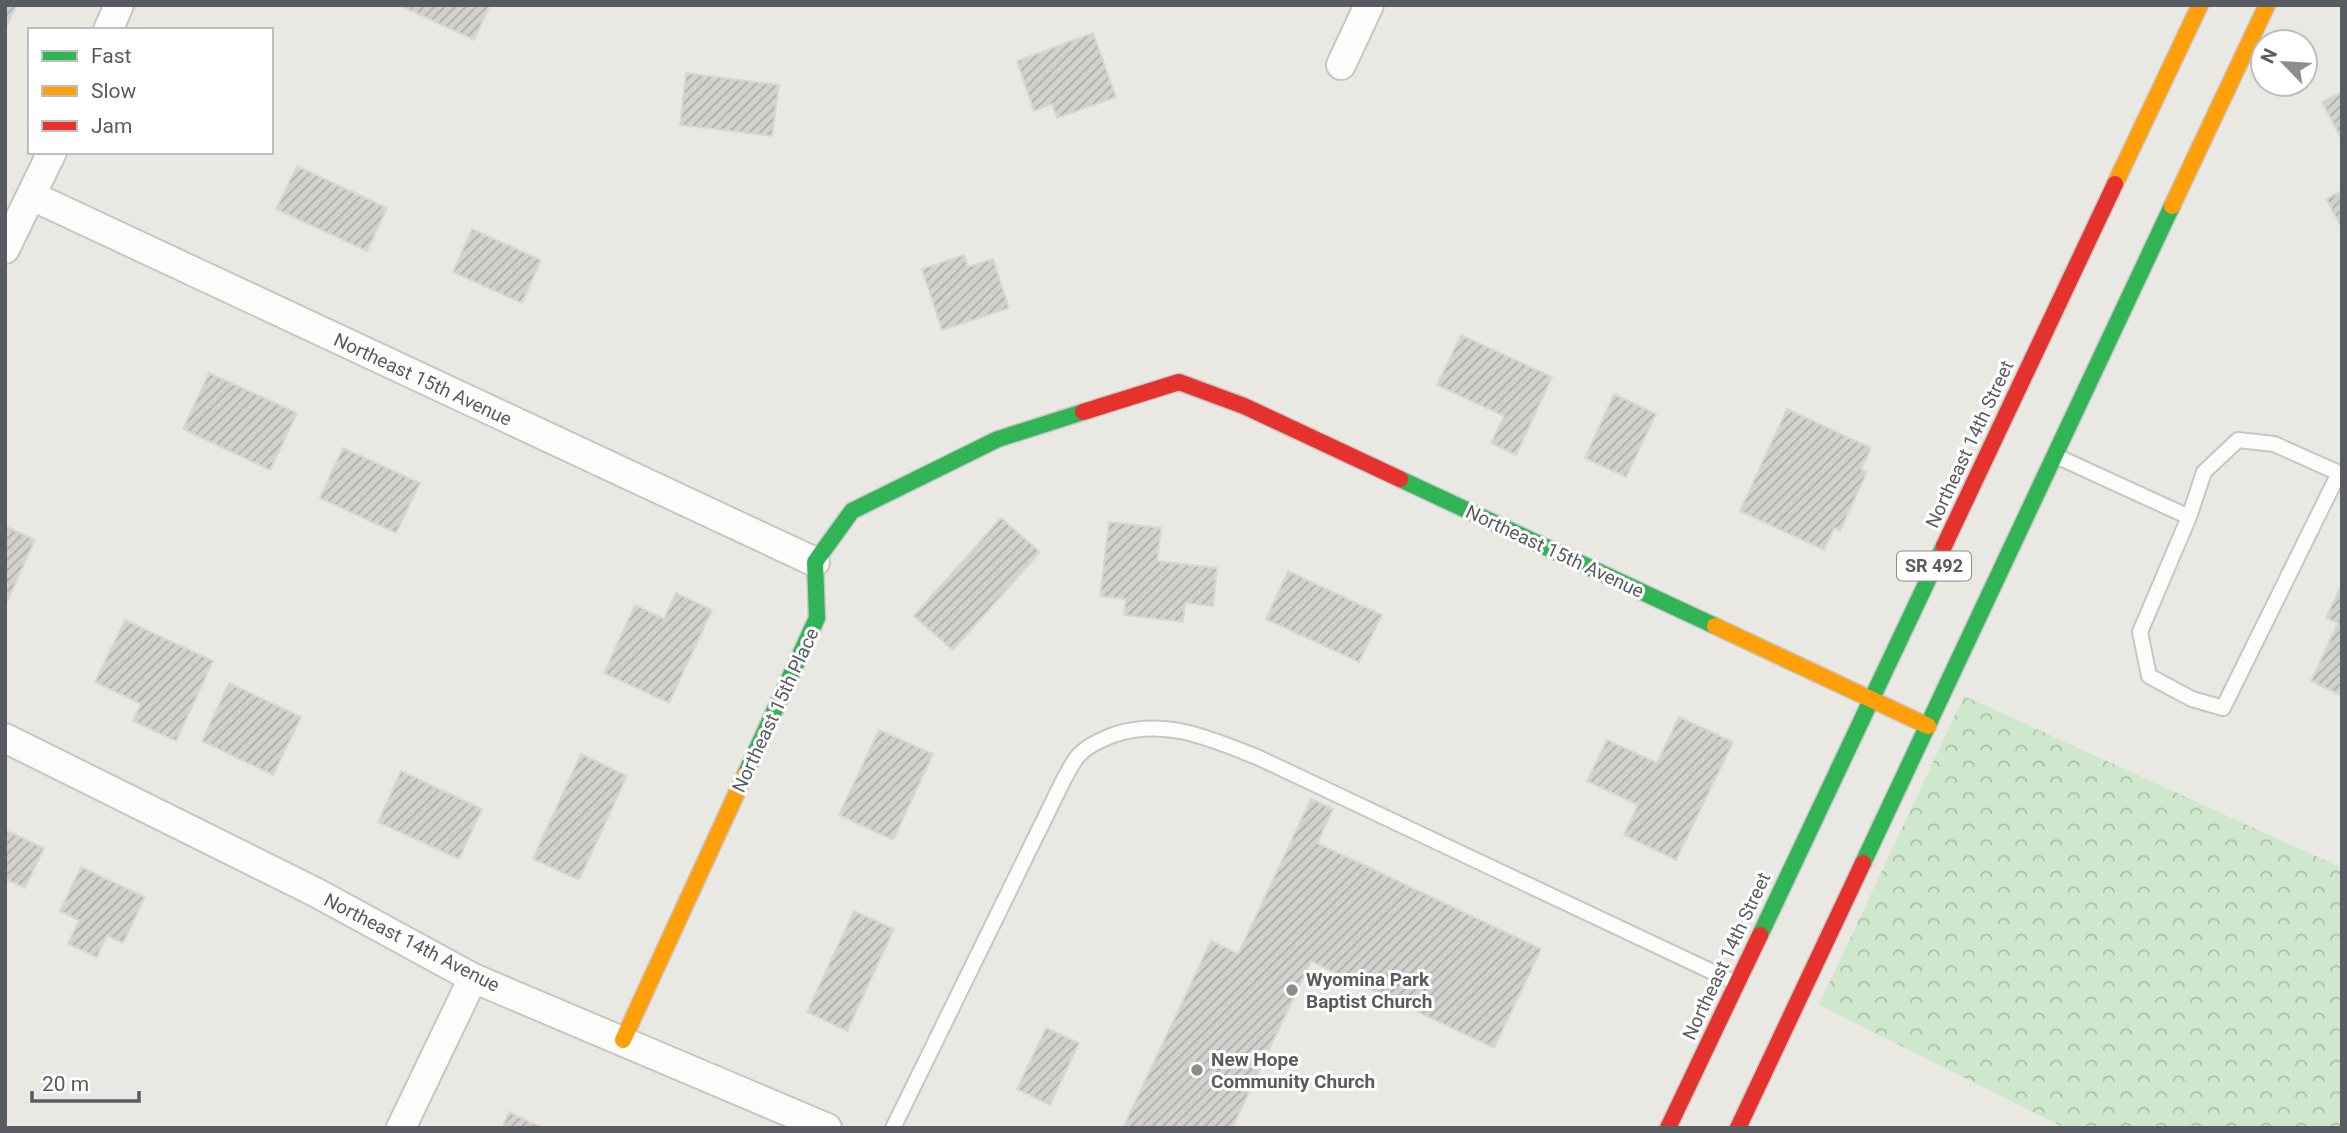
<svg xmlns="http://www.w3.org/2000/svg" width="2347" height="1133" viewBox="0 0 2347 1133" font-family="Roboto,sans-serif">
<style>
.forest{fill:url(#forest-crowns)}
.building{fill:url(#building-hatch);stroke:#d9d7d1;stroke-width:2}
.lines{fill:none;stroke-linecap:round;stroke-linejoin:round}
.lane-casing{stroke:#c6c6c5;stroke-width:18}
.street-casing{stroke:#c6c6c5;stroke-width:32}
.fast-casing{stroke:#c7c7c6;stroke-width:19}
.slow-casing{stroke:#c7c7c6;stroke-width:19}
.jam-casing{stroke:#c7c7c6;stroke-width:19}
.lane{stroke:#fcfcfb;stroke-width:14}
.street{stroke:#fcfcfb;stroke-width:28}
.fast{stroke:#30b455;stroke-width:16}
.slow{stroke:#ff9f0a;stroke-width:16}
.jam{stroke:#e5322d;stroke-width:16}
.poi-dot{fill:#8b8d8f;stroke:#fff;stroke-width:2.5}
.labels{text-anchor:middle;stroke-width:6;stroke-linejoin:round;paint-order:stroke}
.shield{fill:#fff;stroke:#8a8d91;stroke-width:2}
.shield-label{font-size:18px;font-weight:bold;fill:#585c62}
.street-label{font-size:19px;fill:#585c62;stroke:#fff}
.poi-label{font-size:19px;font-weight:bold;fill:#585c62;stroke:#fff;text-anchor:start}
</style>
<defs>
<pattern id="forest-crowns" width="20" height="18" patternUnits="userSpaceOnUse" patternTransform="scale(1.75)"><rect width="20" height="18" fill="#cfe7cd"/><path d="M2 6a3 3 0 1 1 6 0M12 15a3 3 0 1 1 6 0" fill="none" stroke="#abbeaa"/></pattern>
<pattern id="building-hatch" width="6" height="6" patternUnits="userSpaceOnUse" patternTransform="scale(1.75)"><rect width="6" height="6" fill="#d2d1cd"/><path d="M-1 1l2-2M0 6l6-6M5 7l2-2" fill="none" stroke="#adadaa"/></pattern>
</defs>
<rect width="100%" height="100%" fill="#eae8e2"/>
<path class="forest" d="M 1964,696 L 2342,868 L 2342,1128 L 2065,1128 L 1819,1005 Z"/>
<path class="building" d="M 5,5 L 17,5 L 5,30 Z
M 399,5 L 490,5 L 474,40 Z
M 1093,33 L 1116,97 L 1057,118 L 1052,104 L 1034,111 L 1017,61 Z
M 686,73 L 779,85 L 772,136 L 680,125 Z
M 2342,92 L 2342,140 L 2322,102 Z
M 297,166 L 387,208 L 367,251 L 276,209 Z
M 2342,191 L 2342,228 L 2326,199 Z
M 472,229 L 541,260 L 522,303 L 453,272 Z
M 964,255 L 968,267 L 993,259 L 1009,308 L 942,330 L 922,269 Z
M 1461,335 L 1552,377 L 1516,455 L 1491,443 L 1504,416 L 1437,385 Z
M 209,373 L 297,413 L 270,470 L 183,429 Z
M 1614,394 L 1656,414 L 1626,477 L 1585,458 Z
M 1787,409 L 1871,448 L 1861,469 L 1867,472 L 1840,531 L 1834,528 L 1824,550 L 1740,511 Z
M 343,448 L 420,483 L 396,533 L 320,498 Z
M 1001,518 L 1040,552 L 953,650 L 914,616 Z
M 1109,522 L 1161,528 L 1157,561 L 1217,568 L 1213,606 L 1185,603 L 1183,622 L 1124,615 L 1126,599 L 1100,596 Z
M 5,526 L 35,540 L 5,606 Z
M 1288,571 L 1382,615 L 1359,662 L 1266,619 Z
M 2340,588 L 2342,589 L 2342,696 L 2311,681 L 2338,623 L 2326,618 Z
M 676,593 L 712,610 L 669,703 L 604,673 L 635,605 L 664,619 Z
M 125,620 L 213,661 L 176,741 L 133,721 L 141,704 L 95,682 Z
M 229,683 L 301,717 L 273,775 L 202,741 Z
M 1679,717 L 1733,742 L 1676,860 L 1624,835 L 1638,805 L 1587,781 L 1607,740 L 1657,763 Z
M 879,730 L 933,754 L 893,840 L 839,815 Z
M 581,754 L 627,776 L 579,880 L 533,859 Z
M 401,771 L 482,809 L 459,859 L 378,822 Z
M 1311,799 L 1333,809 L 1317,843 L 1541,949 L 1494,1048 L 1311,961 L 1232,1128 L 1123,1128 L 1211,941 L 1238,954 Z
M 5,830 L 44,848 L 25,888 L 8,880 L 5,885 Z
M 81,867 L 145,897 L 123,943 L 107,935 L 97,957 L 68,944 L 79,920 L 60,911 Z
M 854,911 L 894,929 L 847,1031 L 807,1012 Z
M 1046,1028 L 1079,1043 L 1050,1105 L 1017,1089 Z
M 509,1112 L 542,1128 L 502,1128 Z"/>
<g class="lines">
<g class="lane-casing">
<path id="lane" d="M 2056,456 L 2189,517 L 2204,472 L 2238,440 L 2274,444 L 2339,473 L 2223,708 L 2192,699 L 2149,676 L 2140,632 L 2189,517
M 893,1128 L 1064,779 C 1068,772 1073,762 1078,756 C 1088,745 1102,739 1116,734 C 1166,718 1211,739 1257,757 L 1736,983"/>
</g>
<g class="street-casing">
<path id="street" d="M 108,30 L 119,5
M 1341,65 L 1369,5
M 32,196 L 815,562
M 5,249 L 52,152
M 5,738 L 317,893 L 473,978 L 827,1128
M 401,1128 L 473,978"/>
</g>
<g class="fast-casing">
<path id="fast" d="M 1400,479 L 1715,626
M 745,775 L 817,618 L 815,562 L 852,511 L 998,439 L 1083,412
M 1863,863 L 2172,206
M 1760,935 L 1944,546"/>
</g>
<g class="slow-casing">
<path id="slow" d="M 2115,184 L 2200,5
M 2172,206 L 2267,5
M 1715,626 L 1928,726
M 623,1040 L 745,775"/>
</g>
<g class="jam-casing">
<path id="jam" d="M 1083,412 L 1179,382 L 1244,406 L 1400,479
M 1944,546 L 2115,184
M 1668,1128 L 1760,935
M 1738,1128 L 1863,863"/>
</g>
<use href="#lane" class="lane"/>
<use href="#street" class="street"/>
<use href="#fast" class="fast"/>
<use href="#slow" class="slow"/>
<use href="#jam" class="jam"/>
</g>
<g class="poi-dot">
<circle cx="1292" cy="990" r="7"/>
<circle cx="1197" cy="1070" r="7"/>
</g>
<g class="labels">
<rect class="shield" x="1897" y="551.5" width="74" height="29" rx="5"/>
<g class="shield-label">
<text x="1934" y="572">SR 492</text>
</g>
<g class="street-label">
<text transform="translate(423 379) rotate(25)" y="7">Northeast 15th Avenue</text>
<text transform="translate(1969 444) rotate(-65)" y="7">Northeast 14th Street</text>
<text transform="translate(1555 551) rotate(25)" y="7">Northeast 15th Avenue</text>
<text transform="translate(775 710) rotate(-65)" y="7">Northeast 15th Place</text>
<text transform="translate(412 942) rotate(27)" y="7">Northeast 14th Avenue</text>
<text transform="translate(1726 956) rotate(-65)" y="7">Northeast 14th Street</text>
</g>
<g class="poi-label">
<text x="1306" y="986">Wyomina Park<tspan x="1306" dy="22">Baptist Church</tspan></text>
<text x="1211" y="1066">New Hope<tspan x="1211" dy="22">Community Church</tspan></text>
</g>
</g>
<rect width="2347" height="1133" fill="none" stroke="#585c62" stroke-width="14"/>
<rect x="28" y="28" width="245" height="126" fill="#ffffff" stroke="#bcbec0" stroke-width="2"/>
<rect x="42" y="51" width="35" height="10" fill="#30b455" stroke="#bcbec0" stroke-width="2"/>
<text x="91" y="63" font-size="21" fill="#585c62">Fast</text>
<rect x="42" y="86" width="35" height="10" fill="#ff9f0a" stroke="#bcbec0" stroke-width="2"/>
<text x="91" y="98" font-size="21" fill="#585c62">Slow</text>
<rect x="42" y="121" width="35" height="10" fill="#e5322d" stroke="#bcbec0" stroke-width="2"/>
<text x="91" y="133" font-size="21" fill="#585c62">Jam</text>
<g transform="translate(2284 63) rotate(295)"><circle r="33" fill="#ffffff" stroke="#bcbec0" stroke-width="2"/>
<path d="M0-5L12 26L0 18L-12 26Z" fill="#8b8d8f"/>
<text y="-10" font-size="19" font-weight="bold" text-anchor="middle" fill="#585c62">N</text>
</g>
<path d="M32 1091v10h107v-10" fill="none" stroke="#585c62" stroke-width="3.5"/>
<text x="42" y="1091" font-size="21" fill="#585c62" stroke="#ffffff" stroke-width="5" paint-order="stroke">20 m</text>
</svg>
